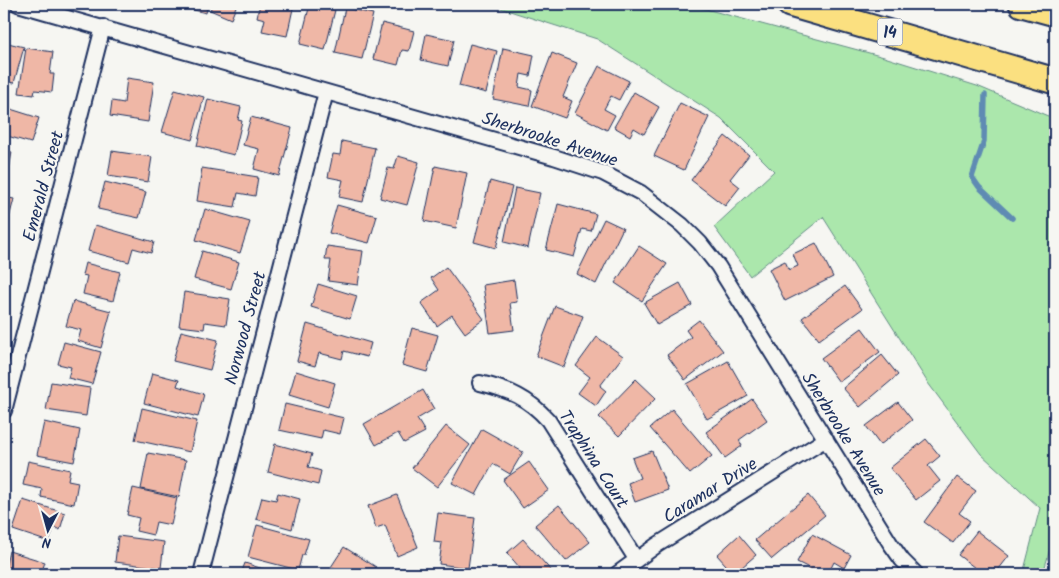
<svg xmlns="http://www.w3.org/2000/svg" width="1059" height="578" viewBox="0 0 1059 578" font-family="Kalam,sans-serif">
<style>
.green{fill:#abe7ac;stroke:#638b85}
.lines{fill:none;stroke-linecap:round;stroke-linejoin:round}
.stream{stroke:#5e8bb3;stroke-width:5.5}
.building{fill:#efb7a6;stroke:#1b2f5e}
.street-casing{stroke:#1b2f5e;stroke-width:18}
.highway-casing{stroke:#1b2f5e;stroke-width:29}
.street{stroke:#f6f6f2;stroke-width:14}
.highway{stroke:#fbe080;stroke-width:25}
.labels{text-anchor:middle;stroke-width:4.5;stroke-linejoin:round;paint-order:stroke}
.shield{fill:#f6f6f2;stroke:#5d6b8a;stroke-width:1}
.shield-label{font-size:16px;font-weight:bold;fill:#1b2f5e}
.street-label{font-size:18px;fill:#1b2f5e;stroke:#f6f6f2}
</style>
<rect width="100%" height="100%" fill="#f6f6f2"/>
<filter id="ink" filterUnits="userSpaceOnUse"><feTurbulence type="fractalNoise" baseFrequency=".02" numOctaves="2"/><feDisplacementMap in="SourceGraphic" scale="10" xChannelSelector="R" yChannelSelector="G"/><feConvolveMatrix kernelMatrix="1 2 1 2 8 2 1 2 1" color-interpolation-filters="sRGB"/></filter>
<g filter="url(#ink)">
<path class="green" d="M 488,4 L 687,4 L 884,57 L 977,86 L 1055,119 L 1055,531 L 1043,574 L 1023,574 L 1040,508 L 981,454 L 928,383 L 823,217 L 750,276 L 714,227 L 774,171 L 721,118 L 597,39 Z"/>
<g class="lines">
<path class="stream" d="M 985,95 L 984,141 L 972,177 L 979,187 L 1012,218"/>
</g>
<path class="building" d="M 187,4 L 208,4 L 206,13 L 186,8 Z
M 213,4 L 237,4 L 231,19 L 210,10 Z
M 260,4 L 294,4 L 287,36 L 262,31 L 265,19 L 257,17 Z
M 310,4 L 335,10 L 325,50 L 300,44 Z
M 345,8 L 373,14 L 362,59 L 335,53 Z
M 382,23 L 414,31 L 409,51 L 402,50 L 398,65 L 373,59 Z
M 426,34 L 454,40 L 448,66 L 421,60 Z
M 4,42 L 24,47 L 14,83 L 4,81 Z
M 470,44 L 497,51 L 486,93 L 459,86 Z
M 26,48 L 53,52 L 50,74 L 54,74 L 52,92 L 35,90 L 34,95 L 19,93 Z
M 503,48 L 534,55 L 530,76 L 521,74 L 519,87 L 532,90 L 529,106 L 493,99 Z
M 552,53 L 577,63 L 563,97 L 572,101 L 565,118 L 532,106 Z
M 599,66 L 629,81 L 619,100 L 611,96 L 604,109 L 615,115 L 607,130 L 575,113 Z
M 127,78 L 154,82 L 148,122 L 110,116 L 112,101 L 124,103 Z
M 175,89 L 204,97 L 192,140 L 162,132 Z
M 634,92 L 659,107 L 644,134 L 634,128 L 630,136 L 614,127 Z
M 208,99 L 241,107 L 238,120 L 242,121 L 234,155 L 197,146 Z
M 680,103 L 709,117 L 684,170 L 654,156 Z
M 4,107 L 39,118 L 31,143 L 4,135 Z
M 251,117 L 292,128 L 279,176 L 254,169 L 259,149 L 243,145 Z
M 725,136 L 749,155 L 730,179 L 740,187 L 725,206 L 691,180 Z
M 342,141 L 375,148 L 363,202 L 339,197 L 343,180 L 328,177 L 333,154 L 340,155 Z
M 4,151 L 12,152 L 6,188 L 4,188 Z
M 112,151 L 152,157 L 148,182 L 108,176 Z
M 398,156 L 419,162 L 407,205 L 380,198 L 388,168 L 394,169 Z
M 435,166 L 467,173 L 456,228 L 424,221 Z
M 202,168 L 258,177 L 255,196 L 238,193 L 235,207 L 197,201 Z
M 490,181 L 512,187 L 496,248 L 474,242 Z
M 105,182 L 146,192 L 139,218 L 98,209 Z
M 515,188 L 540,193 L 528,248 L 504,242 Z
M 4,197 L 14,199 L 8,222 L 4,221 Z
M 558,204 L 596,214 L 591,231 L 582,229 L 574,257 L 546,250 Z
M 337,205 L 377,216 L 369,243 L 329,233 Z
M 205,209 L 250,222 L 240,253 L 196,240 Z
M 604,219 L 623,228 L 596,284 L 577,274 Z
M 95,225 L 154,242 L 151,253 L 133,248 L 129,262 L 88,251 Z
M 816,243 L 833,277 L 785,301 L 769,269 L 785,261 L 789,270 L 798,266 L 793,254 Z
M 327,246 L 363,251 L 358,285 L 328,281 L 331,260 L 325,260 Z
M 639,246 L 667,264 L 642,301 L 615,283 Z
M 202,251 L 239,262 L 231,289 L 194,279 Z
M 85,263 L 120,272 L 113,301 L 83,294 L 87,276 L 82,275 Z
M 446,267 L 484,319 L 465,333 L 452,315 L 437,326 L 421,303 L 439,290 L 431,278 Z
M 514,280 L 517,302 L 510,303 L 514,330 L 490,333 L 483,285 Z
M 680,283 L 692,305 L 657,325 L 644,303 Z
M 318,284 L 357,296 L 350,319 L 311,307 Z
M 845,286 L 862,309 L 819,340 L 802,318 Z
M 184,292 L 230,299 L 226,325 L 205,322 L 204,329 L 179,326 Z
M 73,301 L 111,311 L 101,348 L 78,341 L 81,330 L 66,326 Z
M 555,306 L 583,316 L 564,367 L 536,356 Z
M 699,320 L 723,351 L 685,380 L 667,355 L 691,337 L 686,330 Z
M 307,324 L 371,343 L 367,357 L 344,351 L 342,359 L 319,353 L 315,366 L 297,361 Z
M 412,328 L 438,335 L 427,372 L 402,365 Z
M 862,328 L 880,352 L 839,382 L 821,358 Z
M 181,331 L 218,340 L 210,370 L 173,361 Z
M 597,337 L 623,356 L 600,386 L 606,391 L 596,406 L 578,393 L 590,377 L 576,366 Z
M 64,342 L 101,352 L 92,384 L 68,378 L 71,367 L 58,364 Z
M 882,355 L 898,375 L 860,407 L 843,388 Z
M 728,361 L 748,396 L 707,419 L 687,384 Z
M 296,371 L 335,383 L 328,407 L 289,395 Z
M 152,373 L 179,380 L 177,386 L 204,394 L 198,417 L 144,403 Z
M 636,379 L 656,398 L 619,436 L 599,417 Z
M 51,382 L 90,388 L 86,416 L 46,410 Z
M 423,390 L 434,409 L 417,419 L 425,432 L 404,443 L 398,433 L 376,445 L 364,424 Z
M 752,399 L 767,420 L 739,440 L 742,446 L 725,458 L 706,432 Z
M 898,402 L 912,420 L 880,445 L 866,426 Z
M 285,404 L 344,418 L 340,434 L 323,430 L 321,439 L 279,430 Z
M 142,408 L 197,421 L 190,452 L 135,440 Z
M 672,409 L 712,456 L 690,474 L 650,428 Z
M 44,422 L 80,430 L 74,462 L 37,455 Z
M 446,426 L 470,445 L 437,487 L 412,468 Z
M 482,429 L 523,452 L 510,474 L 493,464 L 476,495 L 452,483 Z
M 926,439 L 940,456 L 928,466 L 940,481 L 916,500 L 890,468 Z
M 275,444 L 312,454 L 308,467 L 321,471 L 318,485 L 268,472 Z
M 652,451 L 668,490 L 635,502 L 628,483 L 640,478 L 632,458 Z
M 148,453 L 186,460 L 179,497 L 141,489 Z
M 28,461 L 70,470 L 68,480 L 78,482 L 74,504 L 41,497 L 42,489 L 23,485 Z
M 529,462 L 549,490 L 523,508 L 503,480 Z
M 957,477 L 976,491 L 959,513 L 970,521 L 953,543 L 924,522 Z
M 133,488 L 177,498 L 171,525 L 156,522 L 153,535 L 136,531 L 139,518 L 127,515 Z
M 278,493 L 300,499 L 292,529 L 256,519 L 262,497 L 276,500 Z
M 397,495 L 418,547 L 397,556 L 385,525 L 376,528 L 368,506 Z
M 808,495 L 825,515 L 772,559 L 755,540 Z
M 23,500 L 65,513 L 60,530 L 54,527 L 49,542 L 13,530 Z
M 559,505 L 590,542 L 566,561 L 535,525 Z
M 438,513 L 475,518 L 468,568 L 439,564 L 442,543 L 434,542 Z
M 257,525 L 309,539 L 304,555 L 302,555 L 298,570 L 248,557 Z
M 977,531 L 1009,556 L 995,574 L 983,574 L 958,555 Z
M 812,534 L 851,555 L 844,568 L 834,562 L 828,574 L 806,574 L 809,568 L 797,562 Z
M 739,535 L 756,555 L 734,574 L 717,555 Z
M 118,536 L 164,542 L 161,568 L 115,562 Z
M 523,539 L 554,574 L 513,574 L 520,568 L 507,553 Z
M 344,547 L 376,567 L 371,574 L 342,574 L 331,567 Z
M 9,551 L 45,562 L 41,574 L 4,574 Z
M 245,563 L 278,574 L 241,574 Z"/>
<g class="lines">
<g class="street-casing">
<path id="street" d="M 18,4 L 554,157 L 603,173 L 641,193 L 682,225 L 700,243 L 718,266 L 890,543 L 902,560 L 916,574
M 480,383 C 510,390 528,398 548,420 L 636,559
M 4,411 L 103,27
M 201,574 L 326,92
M 617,574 L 657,545 L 826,439"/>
</g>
<g class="highway-casing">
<path id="highway" d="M 790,4 L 1055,81
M 1022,4 L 1055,13"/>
</g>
<use href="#street" class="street"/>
<use href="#highway" class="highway"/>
</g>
</g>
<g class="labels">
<rect class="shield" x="877.5" y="18.5" width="25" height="27" rx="4"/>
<g class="shield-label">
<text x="890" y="38">14</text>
</g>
<g class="street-label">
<text transform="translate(550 139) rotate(18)" y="6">Sherbrooke Avenue</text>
<text transform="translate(43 186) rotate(-75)" y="6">Emerald Street</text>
<text transform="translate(245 328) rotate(-75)" y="6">Norwood Street</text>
<text transform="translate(844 434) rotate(58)" y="6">Sherbrooke Avenue</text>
<text transform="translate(594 459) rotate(57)" y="6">Traphina Court</text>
<text transform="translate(710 490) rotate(-32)" y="6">Caramar Drive</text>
</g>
</g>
<rect width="1059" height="578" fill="none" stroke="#f6f6f2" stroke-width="20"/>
<rect x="10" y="10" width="1039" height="558" fill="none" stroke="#1b2f5e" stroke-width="2" filter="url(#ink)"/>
<g transform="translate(48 530) rotate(186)" stroke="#f6f6f2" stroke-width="4" paint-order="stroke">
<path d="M0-4L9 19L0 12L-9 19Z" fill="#1b2f5e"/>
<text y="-8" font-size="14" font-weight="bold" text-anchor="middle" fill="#1b2f5e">N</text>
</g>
</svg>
